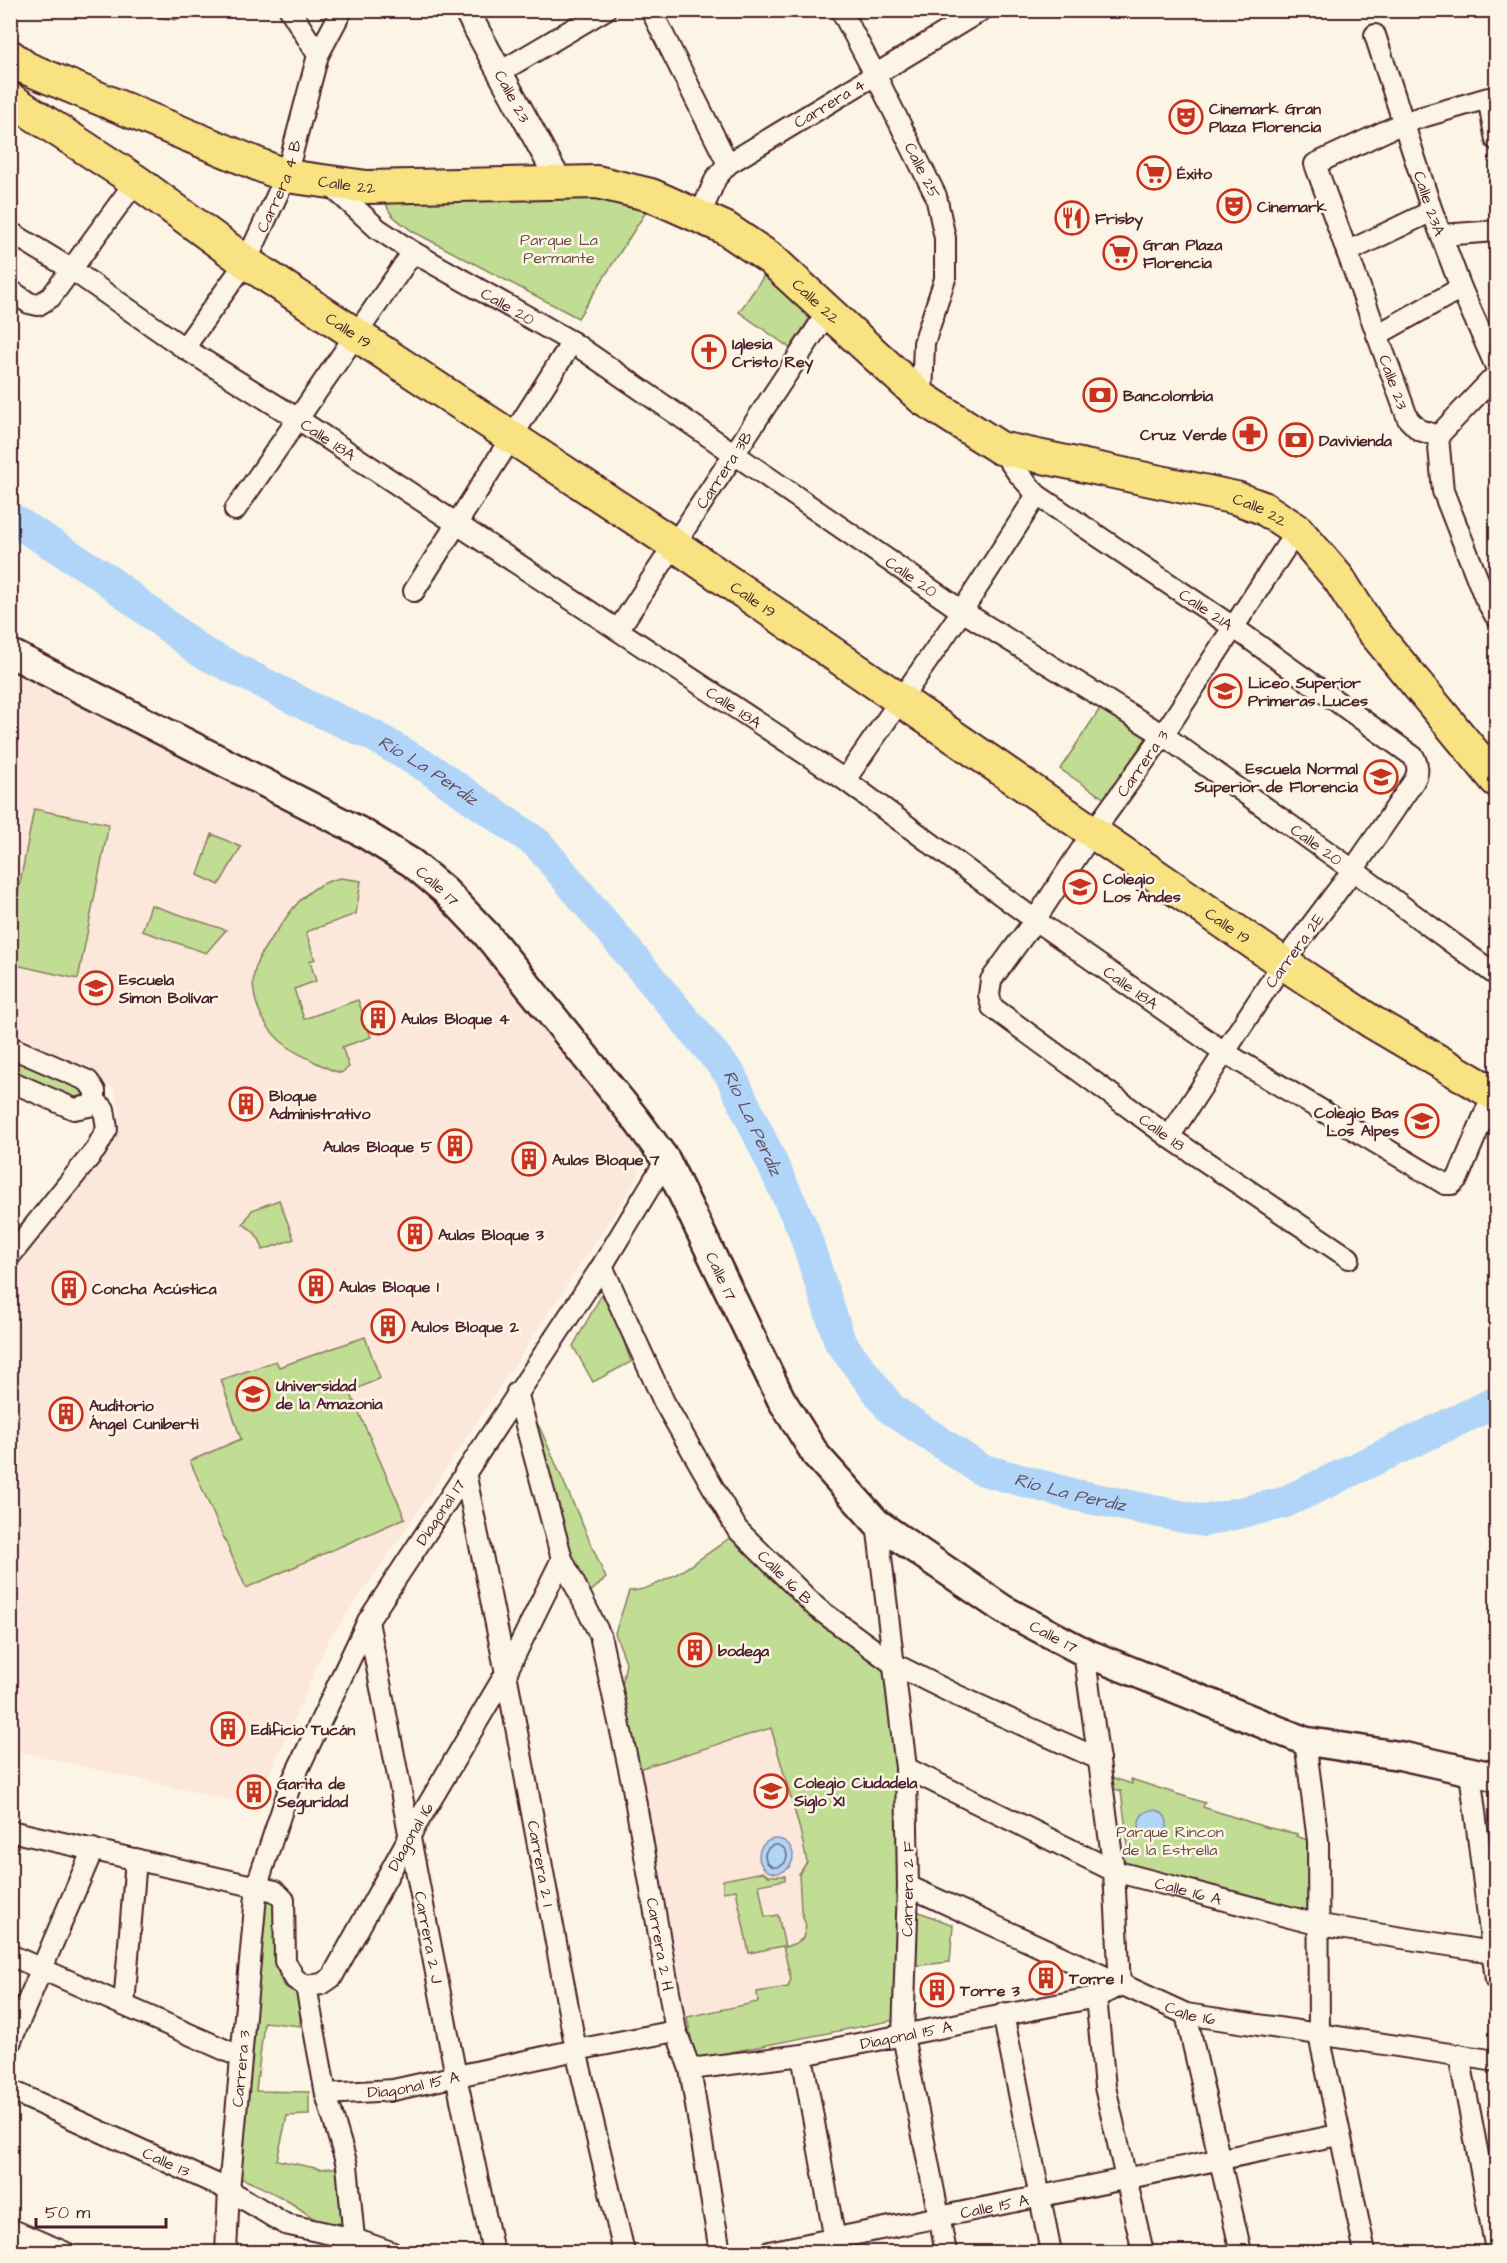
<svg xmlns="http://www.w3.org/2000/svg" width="1507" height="2263" viewBox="0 0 1507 2263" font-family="'Architects Daughter',sans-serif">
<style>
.built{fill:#fbe8db}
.green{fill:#c1dc93;stroke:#867e5f;stroke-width:1.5}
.water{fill:#b0d5f9;stroke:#878ca7;stroke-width:1.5}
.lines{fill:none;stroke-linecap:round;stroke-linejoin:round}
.shore{stroke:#73687d;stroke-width:1.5}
.river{stroke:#b0d5f9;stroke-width:32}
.minor-casing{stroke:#4a1f2b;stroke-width:24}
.tertiary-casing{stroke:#4a1f2b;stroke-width:28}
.secondary-casing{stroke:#4a1f2b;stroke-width:32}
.primary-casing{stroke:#4a1f2b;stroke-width:36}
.minor{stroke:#fcf5e5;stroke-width:20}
.tertiary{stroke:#fcf5e5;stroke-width:24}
.secondary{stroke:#fcf5e5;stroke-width:27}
.primary{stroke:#f8e281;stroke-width:32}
.labels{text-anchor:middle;stroke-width:5;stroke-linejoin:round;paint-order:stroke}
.street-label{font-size:16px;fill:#4a1f2b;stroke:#fcf5e5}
.poi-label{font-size:16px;font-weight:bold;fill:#4a1f2b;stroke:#fcf5e5;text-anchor:start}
.park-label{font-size:16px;fill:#684e45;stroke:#fcf5e5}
.water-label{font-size:18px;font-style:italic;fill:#644c5e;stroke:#fcf5e5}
</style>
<rect width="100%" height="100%" fill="#fcf5e5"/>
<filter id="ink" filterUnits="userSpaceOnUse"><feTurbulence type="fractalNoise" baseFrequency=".0167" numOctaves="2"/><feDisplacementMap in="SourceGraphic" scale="12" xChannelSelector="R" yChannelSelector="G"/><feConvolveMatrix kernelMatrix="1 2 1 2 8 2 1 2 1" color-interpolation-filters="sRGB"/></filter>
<g filter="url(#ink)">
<path class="built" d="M 10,667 L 308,816 L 398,869 L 443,900 L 595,1089 L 636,1144 L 640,1155 L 638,1175 L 633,1185 L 412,1520 L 327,1643 L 256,1806 L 11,1750 L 11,1268 L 108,1148 L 120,1114 L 115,1090 L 107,1083 L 11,1038 Z
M 735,1534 L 900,2019 L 695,2059 L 622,1686 L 626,1662 L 615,1633 L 629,1591 L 639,1591 L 663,1582 Z"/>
<path class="green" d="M 121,11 L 190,11 L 175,20 Z
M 533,194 L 599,198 L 651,204 L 578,318 L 412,231 C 401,222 386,215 386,200 Z
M 768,270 L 818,306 L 790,348 L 739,312 Z
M 1101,707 L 1146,738 L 1105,799 L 1060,769 Z
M 34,809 L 109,824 L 78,979 L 11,964 L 11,930 Z
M 212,834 L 241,847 L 219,885 L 198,875 Z
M 340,878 L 361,881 L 356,914 L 306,932 L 314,957 L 315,959 L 310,961 L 316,981 L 294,989 L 304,1019 L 358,1000 L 371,1037 L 342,1047 L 349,1067 L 341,1073 C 332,1071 323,1066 315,1062 C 306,1057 295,1053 287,1046 C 264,1030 248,997 255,969 C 259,953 272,938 281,925 C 296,902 312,884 340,878 Z
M 151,905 L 226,930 L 206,953 L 142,931 Z
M 11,1056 L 80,1087 L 83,1095 L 75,1098 L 11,1070 Z
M 279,1200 L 294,1239 L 263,1250 C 260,1237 254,1231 243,1224 L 252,1210 Z
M 602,1294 L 621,1333 L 631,1362 L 593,1382 L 573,1346 Z
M 365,1337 L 380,1378 L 350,1392 L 405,1518 L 246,1588 L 190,1461 L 241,1439 L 221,1380 L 276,1361 L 279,1367 Z
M 531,1414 L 540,1428 L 606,1578 L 587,1595 L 570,1560 Z
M 735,1534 L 888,1668 L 899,1769 L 900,2019 L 695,2059 L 687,2017 L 758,2002 L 757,1992 L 788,1987 L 791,1979 L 783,1946 L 749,1953 L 736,1890 L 723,1892 L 723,1880 L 763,1872 L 768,1876 L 785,1876 L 785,1880 L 759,1885 L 765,1917 L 778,1915 L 785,1947 L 796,1943 L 803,1938 L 806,1926 L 801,1910 L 799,1874 L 807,1862 L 800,1830 L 771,1728 L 638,1769 L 622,1686 L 626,1662 L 615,1633 L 629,1591 C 661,1591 709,1552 735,1534 Z
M 1110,1777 L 1132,1784 L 1131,1779 L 1205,1803 L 1203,1807 L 1265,1827 L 1298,1834 L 1296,1836 L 1314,1842 L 1313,1917 L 1120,1871 L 1119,1853 L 1129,1854 L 1121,1791 L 1111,1788 Z
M 264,1895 L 276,1903 C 277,1921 274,1967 281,1981 C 284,1988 294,1992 301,1995 L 300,2026 L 264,2022 L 256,2091 L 309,2092 L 309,2115 L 287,2116 L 277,2160 L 320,2169 L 341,2167 L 348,2197 L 343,2223 L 321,2224 C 294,2203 270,2190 238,2177 Z
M 914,1910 L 953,1925 L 950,1962 L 913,1966 Z"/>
<path class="water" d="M1139 1824a14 14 0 1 1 28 0a14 14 0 1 1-28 0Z
M759 1856a17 17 0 1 1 34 0a17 17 0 1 1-34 0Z"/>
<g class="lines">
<path class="shore" d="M765 1856a11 11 0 1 1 22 0a11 11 0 1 1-22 0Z"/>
<path class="river" id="s1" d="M 10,518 L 101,575 L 200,651 L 312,708 L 372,735 L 430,769 L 538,844 L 730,1074 L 803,1229 L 840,1342 L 891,1409 L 980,1469 L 1075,1495 L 1204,1521 L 1283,1503 L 1496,1402"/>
<g class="minor-casing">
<g id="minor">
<path d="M 290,10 L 318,55"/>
<path d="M 651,10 L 728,164"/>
<path id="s2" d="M 841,10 L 876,76 L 936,196 L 945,238 L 945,279 L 924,343 L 922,398"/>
<path id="s3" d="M 1375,35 L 1432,211 L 1461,288 L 1496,367"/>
<path d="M 500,72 L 605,10"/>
<path id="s4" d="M 328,183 L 378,229 L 413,252 L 572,342 L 962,611 L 1163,735 L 1353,870 L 1496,975"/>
<path id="s5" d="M 700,215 L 716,178 L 728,164 L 982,10"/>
<path id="s6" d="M 10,232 L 71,269 L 184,348 L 298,419 L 845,780 L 1035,920 L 1224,1052 L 1445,1184 L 1452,1184 L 1458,1178 L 1493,1094"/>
<path d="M 1442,235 L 1496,231"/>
<path d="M 1347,252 L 1432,211"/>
<path d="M 10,290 L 29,303 L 38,305 L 51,297 L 136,181"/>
<path d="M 1377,335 L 1461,288"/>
<path id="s7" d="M 184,348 L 246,262 L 286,176 L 318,55 L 342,10"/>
<path d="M 1438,436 L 1419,430 L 1408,419 L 1315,164 L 1405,122 L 1488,98 L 1496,140"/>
<path d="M 1438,436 L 1443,491 L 1485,598 L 1496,617"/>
<path d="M 1438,436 L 1496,375"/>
<path id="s8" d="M 1000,448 L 1017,472 L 1037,495 L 1233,627 L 1414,757 C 1418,766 1419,772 1414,781 L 1353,870 L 1283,963 L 1169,1137"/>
<path d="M 235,510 L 413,252"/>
<path id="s9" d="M 1297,530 L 1163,735 L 1093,832 L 1035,920 L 991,980 L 989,995 L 992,1007 L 1169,1137 L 1349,1258"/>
<path d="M 414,591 L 572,342"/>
<path id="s10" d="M 618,630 L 829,310"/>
<path d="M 845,780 L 962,611 L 1037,495"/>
<path d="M 10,1047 L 88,1081 L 95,1091 L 95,1101"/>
<path d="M 10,1081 L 74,1109 L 89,1106 L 95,1101"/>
<path d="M 10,1256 L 96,1149 L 107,1129 L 104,1109 L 95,1101"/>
<path id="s11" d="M 602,1266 L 664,1402 L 737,1529 L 817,1608 L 892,1663 L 958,1696 L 1099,1759"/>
<path id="s12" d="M 517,1392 L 562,1559 L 600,1635 L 632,1782 L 676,2031 L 690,2069 L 720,2252"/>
<path id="s13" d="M 465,1472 L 506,1673 L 576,2050 L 624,2252"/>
<path d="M 877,1523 L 906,1768 L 908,1886 L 903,2036 L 946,2252"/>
<path id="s14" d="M 368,1621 L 456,2076 L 493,2252"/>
<path d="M 1305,1741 L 1318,1841 L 1319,2035 L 1365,2252"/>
<path id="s15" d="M 906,1768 L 1114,1871 L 1320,1925 L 1492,1952"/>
<path d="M 1470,1772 L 1496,1980"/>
<path id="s16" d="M 10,1831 L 275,1891 L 284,1900 L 285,1961 L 295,1979 L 306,1986 L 322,1984 L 332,1977 L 409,1837 L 506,1673 L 562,1559"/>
<path id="s17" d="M 908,1886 L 1186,2014 L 1496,2061"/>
<path d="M 10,1955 L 241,2057"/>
<path d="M 306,1986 L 326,2094 L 347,2165 L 354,2239"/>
<path d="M 1096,1997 L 1105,2087 L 1143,2252"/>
<path d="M 124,2005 L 136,1859"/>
<path d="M 1003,2014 L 1051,2252"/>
<path d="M 1186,2014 L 1241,2252"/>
<path d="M 10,2043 L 93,1849"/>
<path d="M 802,2055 L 837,2252"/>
<path d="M 1459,2055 L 1496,2250"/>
<path id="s18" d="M 690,2069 L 802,2055 L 1096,1997 L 1120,1986 L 1114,1871 L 1084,1652"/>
<path id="s19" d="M 10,2090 L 229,2190 L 285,2224 L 354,2239 L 391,2252"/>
<path id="s20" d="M 326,2094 L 393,2090 L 576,2050 L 676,2031"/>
<path d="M 10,2229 L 64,2252"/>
<path id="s21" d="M 226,2252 L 229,2190 L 257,1885 L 290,1786 L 368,1621 L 602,1266 L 666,1160"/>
<path id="s22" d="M 769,2252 C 959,2213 1149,2174 1338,2135"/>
</g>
</g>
<g class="tertiary-casing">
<g id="tertiary">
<path id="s23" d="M 466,10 L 559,181"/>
</g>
</g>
<g class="secondary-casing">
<g id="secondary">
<path id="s24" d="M 10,653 L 363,833 L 412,863 L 445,891 L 487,935 L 635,1118 L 666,1160 L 781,1399 L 816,1455 L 877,1523 L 1003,1609 L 1084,1652 L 1305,1741 L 1402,1756 L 1496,1777"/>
</g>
</g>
<g class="primary-casing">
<g id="primary">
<path id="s25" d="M 10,56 L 26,68 L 286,176 L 367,187 L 597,182 L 651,195 L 725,228 L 771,259 L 922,398 L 1000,448 L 1236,498 L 1263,508 L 1297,530 L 1339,579 L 1368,625 L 1496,780"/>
<path id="s26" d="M 10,99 L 136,181 L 246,262 L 675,545 L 1283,963 L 1372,1022 L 1496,1095"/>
</g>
</g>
<use href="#minor" class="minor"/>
<use href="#tertiary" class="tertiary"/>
<use href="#secondary" class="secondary"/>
<use href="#primary" class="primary"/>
</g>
</g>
<defs>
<g id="theatre-ring" transform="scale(1.725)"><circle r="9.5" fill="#fcf5e5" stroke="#c8321e" stroke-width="1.5"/><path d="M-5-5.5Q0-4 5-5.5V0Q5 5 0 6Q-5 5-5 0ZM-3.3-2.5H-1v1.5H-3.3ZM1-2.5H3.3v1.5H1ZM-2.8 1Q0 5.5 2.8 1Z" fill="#c8321e"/></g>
<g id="supermarket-ring" transform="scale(1.725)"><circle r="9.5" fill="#fcf5e5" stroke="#c8321e" stroke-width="1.5"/><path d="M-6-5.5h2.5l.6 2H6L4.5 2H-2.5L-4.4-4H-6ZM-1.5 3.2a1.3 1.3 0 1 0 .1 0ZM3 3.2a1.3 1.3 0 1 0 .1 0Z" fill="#c8321e"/></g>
<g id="restaurant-ring" transform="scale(1.725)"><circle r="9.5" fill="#fcf5e5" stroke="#c8321e" stroke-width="1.5"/><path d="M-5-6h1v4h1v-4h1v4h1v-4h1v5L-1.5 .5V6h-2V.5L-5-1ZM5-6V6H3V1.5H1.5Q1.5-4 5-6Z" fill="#c8321e"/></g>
<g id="church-ring" transform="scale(1.725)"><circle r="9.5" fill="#fcf5e5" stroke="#c8321e" stroke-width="1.5"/><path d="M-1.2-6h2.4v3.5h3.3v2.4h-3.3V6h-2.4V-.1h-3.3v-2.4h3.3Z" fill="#c8321e"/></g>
<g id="bank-ring" transform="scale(1.725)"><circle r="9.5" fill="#fcf5e5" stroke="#c8321e" stroke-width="1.5"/><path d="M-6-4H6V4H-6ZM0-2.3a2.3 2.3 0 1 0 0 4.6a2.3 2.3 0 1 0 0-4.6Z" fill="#c8321e"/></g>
<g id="pharmacy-ring" transform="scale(1.725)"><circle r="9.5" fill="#fcf5e5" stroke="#c8321e" stroke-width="1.5"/><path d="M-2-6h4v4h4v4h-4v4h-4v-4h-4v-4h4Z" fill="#c8321e"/></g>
<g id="school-ring" transform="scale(1.725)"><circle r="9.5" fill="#fcf5e5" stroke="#c8321e" stroke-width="1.5"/><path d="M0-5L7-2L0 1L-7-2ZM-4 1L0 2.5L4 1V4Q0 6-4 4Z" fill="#c8321e"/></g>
<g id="building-ring" transform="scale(1.725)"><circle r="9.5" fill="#fcf5e5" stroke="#c8321e" stroke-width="1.5"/><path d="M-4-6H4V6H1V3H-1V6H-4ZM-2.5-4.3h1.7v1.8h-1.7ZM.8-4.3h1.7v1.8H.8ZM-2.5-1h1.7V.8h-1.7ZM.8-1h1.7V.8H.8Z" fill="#c8321e"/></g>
<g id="university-ring" transform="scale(1.725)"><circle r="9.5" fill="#fcf5e5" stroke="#c8321e" stroke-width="1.5"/><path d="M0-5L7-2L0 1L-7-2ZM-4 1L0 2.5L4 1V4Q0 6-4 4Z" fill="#c8321e"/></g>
</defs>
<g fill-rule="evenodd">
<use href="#theatre-ring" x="1186" y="117"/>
<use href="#supermarket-ring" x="1154" y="173"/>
<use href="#theatre-ring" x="1234" y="206"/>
<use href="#restaurant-ring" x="1072" y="218"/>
<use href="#supermarket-ring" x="1120" y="253"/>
<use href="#church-ring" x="709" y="352"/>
<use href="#bank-ring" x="1100" y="395"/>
<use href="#pharmacy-ring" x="1250" y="434"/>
<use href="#bank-ring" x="1296" y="440"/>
<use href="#school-ring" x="1225" y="691"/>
<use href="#school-ring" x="1381" y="777"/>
<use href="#school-ring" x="1080" y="887"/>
<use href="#school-ring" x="96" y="988"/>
<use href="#building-ring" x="378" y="1018"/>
<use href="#building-ring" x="246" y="1104"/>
<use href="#school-ring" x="1422" y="1121"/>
<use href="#building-ring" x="455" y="1146"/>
<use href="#building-ring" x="529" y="1159"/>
<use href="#building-ring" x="415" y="1234"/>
<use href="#building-ring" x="316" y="1286"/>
<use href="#building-ring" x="69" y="1288"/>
<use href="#building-ring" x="388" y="1326"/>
<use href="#university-ring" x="253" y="1394"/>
<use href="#building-ring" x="66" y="1414"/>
<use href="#building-ring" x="695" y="1650"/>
<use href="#building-ring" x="228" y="1729"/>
<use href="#school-ring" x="771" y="1791"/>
<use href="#building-ring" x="254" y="1792"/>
<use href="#building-ring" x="1046" y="1978"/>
<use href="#building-ring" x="937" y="1990"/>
</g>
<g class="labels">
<g class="street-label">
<text dy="6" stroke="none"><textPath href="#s23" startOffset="98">Calle 23</textPath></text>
<text dy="6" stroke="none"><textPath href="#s5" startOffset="177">Carrera 4</textPath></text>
<text dy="6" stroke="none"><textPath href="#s2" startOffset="180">Calle 25</textPath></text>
<text dy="6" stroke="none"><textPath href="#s25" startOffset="363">Calle 22</textPath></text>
<text dy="6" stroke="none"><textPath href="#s7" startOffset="189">Carrera 4 B</textPath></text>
<text dy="6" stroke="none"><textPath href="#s3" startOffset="177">Calle 23A</textPath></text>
<text dy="6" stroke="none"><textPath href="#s25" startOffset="867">Calle 22</textPath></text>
<text dy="6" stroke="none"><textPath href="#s4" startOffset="219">Calle 20</textPath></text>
<text dy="6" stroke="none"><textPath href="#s26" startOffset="410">Calle 19</textPath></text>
<text transform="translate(1394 382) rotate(70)" y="6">Calle 23</text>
<text dy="6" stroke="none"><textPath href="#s6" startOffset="380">Calle 18A</textPath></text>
<text dy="6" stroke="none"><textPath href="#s10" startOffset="192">Carrera 3B</textPath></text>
<text dy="6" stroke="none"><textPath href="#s25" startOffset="1371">Calle 22</textPath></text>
<text dy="6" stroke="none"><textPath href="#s4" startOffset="705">Calle 20</textPath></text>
<text dy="6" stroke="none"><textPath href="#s26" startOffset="896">Calle 19</textPath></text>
<text dy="6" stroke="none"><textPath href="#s8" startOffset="264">Calle 21A</textPath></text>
<text dy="6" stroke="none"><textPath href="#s6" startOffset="866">Calle 18A</textPath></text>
<text transform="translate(1142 763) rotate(-55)" y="6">Carrera 3</text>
<text dy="6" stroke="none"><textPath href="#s4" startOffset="1191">Calle 20</textPath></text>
<text dy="6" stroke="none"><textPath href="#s24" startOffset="488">Calle 17</textPath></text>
<text dy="6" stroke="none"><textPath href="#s26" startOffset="1472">Calle 19</textPath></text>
<text transform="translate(1294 950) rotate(-54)" y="6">Carrera 2E</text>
<text dy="6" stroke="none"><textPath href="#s6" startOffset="1352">Calle 18A</textPath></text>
<text dy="6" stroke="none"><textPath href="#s9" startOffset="783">Calle 18</textPath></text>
<text dy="6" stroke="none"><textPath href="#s24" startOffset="974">Calle 17</textPath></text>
<text dy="6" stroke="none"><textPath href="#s21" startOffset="786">Diagonal 17</textPath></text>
<text dy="6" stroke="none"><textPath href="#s11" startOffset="364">Calle 16 B</textPath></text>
<text dy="6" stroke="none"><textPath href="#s24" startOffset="1478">Calle 17</textPath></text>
<text dy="6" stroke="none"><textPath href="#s16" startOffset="568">Diagonal 16</textPath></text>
<text dy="6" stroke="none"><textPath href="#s13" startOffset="399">Carrera 2 I</textPath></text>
<text transform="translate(907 1889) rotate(-89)" y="6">Carrera 2 F</text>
<text dy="6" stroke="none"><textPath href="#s15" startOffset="309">Calle 16 A</textPath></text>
<text dy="6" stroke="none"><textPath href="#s14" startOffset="322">Carrera 2 J</textPath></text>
<text dy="6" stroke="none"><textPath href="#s12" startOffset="573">Carrera 2 H</textPath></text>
<text dy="6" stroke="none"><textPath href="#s17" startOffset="310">Calle 16</textPath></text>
<text dy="6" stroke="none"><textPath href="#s18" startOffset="219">Diagonal 15 A</textPath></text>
<text dy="6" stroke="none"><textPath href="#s21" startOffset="184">Carrera 3</textPath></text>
<text dy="6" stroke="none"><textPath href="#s20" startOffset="88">Diagonal 15 A</textPath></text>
<text dy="6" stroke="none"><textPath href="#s19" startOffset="172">Calle 13</textPath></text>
<text dy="6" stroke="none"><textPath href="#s22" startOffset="230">Calle 15 A</textPath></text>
</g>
<g class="poi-label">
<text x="1209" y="114">Cinemark Gran<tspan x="1209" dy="18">Plaza Florencia</tspan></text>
<text x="1177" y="179">Éxito</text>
<text x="1257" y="212">Cinemark</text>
<text x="1095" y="224">Frisby</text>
<text x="1143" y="250">Gran Plaza<tspan x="1143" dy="18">Florencia</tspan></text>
<text x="732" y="349">Iglesia<tspan x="732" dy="18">Cristo Rey</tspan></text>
<text x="1123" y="401">Bancolombia</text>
<text x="1227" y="440" text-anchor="end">Cruz Verde</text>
<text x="1319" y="446">Davivienda</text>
<text x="1248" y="688">Liceo Superior<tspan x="1248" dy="18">Primeras Luces</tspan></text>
<text x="1358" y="774" text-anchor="end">Escuela Normal<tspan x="1358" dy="18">Superior de Florencia</tspan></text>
<text x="1103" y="884">Colegio<tspan x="1103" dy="18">Los Andes</tspan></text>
<text x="119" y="985">Escuela<tspan x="119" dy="18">Simon Bolívar</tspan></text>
<text x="401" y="1024">Aulas Bloque 4</text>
<text x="269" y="1101">Bloque<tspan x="269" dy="18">Administrativo</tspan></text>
<text x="1399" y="1118" text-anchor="end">Colegio Bas<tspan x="1399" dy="18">Los Alpes</tspan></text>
<text x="432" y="1152" text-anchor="end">Aulas Bloque 5</text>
<text x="552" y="1165">Aulas Bloque 7</text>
<text x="438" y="1240">Aulas Bloque 3</text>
<text x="339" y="1292">Aulas Bloque 1</text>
<text x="92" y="1294">Concha Acústica</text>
<text x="411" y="1332">Aulos Bloque 2</text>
<text x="276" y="1391">Universidad<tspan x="276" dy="18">de la Amazonia</tspan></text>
<text x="89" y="1411">Auditorio<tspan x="89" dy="18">Ángel Cuniberti</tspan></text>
<text x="718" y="1656">bodega</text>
<text x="251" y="1735">Edificio Tucán</text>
<text x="794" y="1788">Colegio Ciudadela<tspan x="794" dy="18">Siglo XI</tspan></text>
<text x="277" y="1789">Garita de<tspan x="277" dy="18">Seguridad</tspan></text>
<text x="1069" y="1984">Torre 1</text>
<text x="960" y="1996">Torre 3</text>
</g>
<g class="park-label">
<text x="559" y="245">Parque La<tspan x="559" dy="18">Permante</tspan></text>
<text x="1170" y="1837">Parque Rincon<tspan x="1170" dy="18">de la Estrella</tspan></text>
</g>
<g class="water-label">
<text dy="6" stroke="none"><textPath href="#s1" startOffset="490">Río La Perdiz</textPath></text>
<text dy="6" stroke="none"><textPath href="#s1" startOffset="976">Río La Perdiz</textPath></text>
<text dy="6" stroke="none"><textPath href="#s1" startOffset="1497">Río La Perdiz</textPath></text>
</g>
</g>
<rect width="1507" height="2263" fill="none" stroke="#fcf5e5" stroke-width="36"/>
<rect x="18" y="18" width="1471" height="2227" fill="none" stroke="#4a1f2b" stroke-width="2" filter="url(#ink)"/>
<path d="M36 2218v9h130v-9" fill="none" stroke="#4a1f2b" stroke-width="3"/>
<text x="45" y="2218" font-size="18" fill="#4a1f2b" stroke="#fcf5e5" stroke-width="4.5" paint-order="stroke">50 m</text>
</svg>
